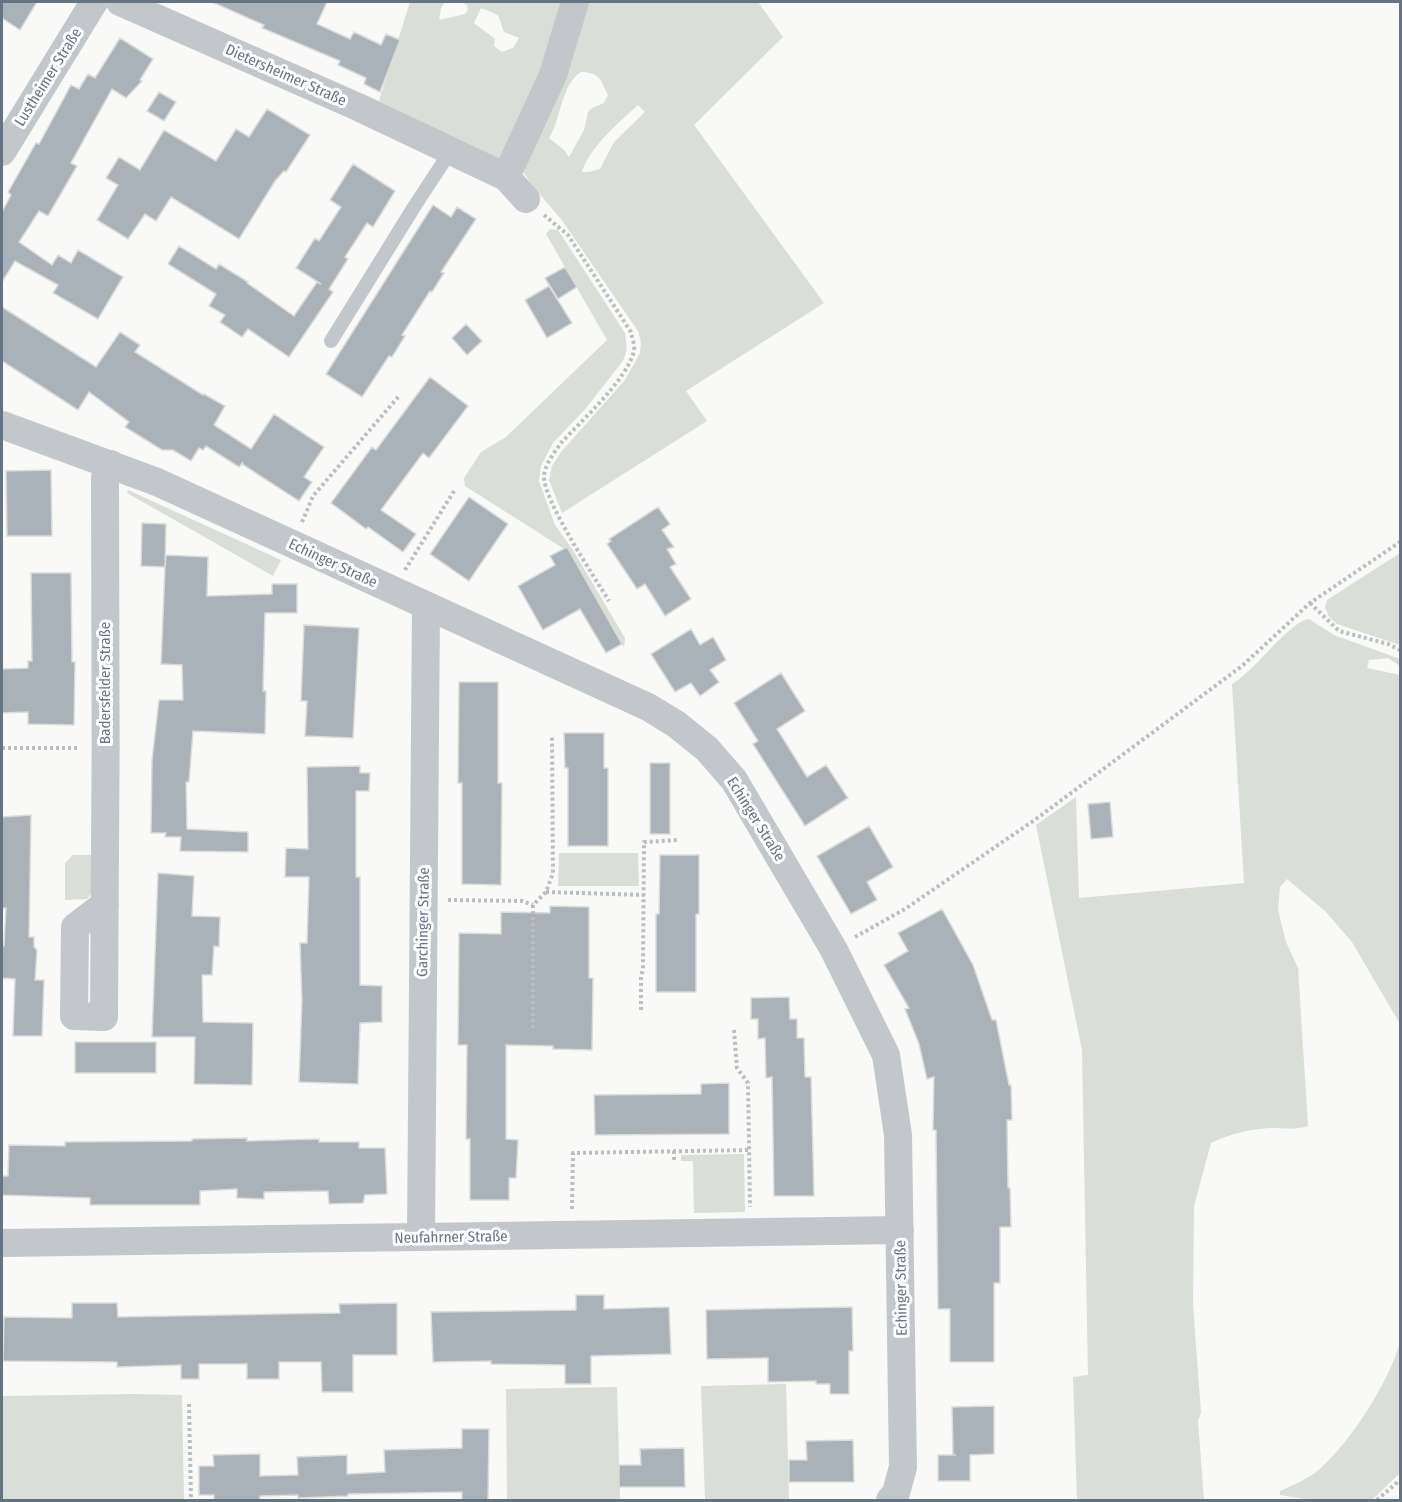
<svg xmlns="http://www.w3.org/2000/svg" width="1402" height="1502" viewBox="0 0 1402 1502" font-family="'Fira Sans Condensed',sans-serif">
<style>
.green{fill:#d9ded6;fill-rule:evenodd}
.building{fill:#a9b2b8;stroke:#dbdbd9;stroke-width:1.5}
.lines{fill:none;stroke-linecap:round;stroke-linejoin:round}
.path{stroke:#babec1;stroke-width:4;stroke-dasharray:3 3;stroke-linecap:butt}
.lane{stroke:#c2c7cb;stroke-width:14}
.street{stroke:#c2c7cb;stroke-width:28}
.labels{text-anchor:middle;stroke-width:6;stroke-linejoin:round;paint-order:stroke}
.street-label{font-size:15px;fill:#647482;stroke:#fff}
</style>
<rect width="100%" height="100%" fill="#f9f9f7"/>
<path class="green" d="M 410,2 L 445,2 L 441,8 L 439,20 L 465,14 L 468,10 L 467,5 L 461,2 L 570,2 L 549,70 L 499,161 L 379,101 ZM 481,8 L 498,15 L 504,32 L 519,38 L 513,48 L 502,52 L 494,46 L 495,39 L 474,23 Z
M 581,2 L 758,2 L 783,37 L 694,125 L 824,303 L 686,391 L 707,421 L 562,513 L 549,480 L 552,466 L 561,452 L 625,380 L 640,353 L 641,343 L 638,331 L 561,219 L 531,184 L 523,171 ZM 581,72 C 600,72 601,81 608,95 L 604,103 L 592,108 L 588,112 L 584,130 L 569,157 L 564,150 L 549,138 C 561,120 561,84 581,72 ZM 638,105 L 645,112 L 614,142 L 600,169 L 589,172 L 582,172 C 588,149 620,121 638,105 Z
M 550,229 L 558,230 L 625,333 C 627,345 628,352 622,362 L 586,408 L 553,443 L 541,466 L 539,481 L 555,525 L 573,550 L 625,638 L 624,647 L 567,547 L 564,549 L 465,486 L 464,478 L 481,452 L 506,437 L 607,340 L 546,234 Z
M 128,490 L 281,560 L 273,576 L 127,493 Z
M 1400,553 L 1400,645 L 1337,624 L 1329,617 L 1325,607 L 1327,600 Z
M 1309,619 L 1334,635 L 1400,659 L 1400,666 L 1388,658 L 1369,660 L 1367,668 L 1400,675 L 1400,1024 L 1352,942 L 1325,911 L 1287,879 L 1280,887 L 1278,910 L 1286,942 L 1298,968 L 1308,1126 C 1295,1130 1284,1128 1271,1128 C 1249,1129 1230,1134 1211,1143 L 1194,1206 L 1193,1304 L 1201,1413 L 1198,1421 L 1204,1500 L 1077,1500 L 1073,1377 L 1088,1375 L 1082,1050 L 1036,825 L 1076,797 L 1079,898 L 1244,883 L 1232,684 C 1254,672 1290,621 1309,619 Z
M 559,853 L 638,853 L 639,886 L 558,886 Z
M 73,855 L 93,855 L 93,891 L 87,899 L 65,900 L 65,863 Z
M 744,1154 L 745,1212 L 694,1213 L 693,1161 L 681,1161 L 681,1155 Z
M 1400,1343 L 1400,1473 L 1372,1500 L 1312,1500 L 1280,1495 L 1280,1491 C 1294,1485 1310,1478 1321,1468 C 1353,1438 1387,1385 1400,1343 Z
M 786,1384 L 789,1500 L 705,1500 L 701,1386 Z
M 617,1387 L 620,1500 L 507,1500 L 506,1389 Z
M 133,1394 L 182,1395 L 184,1500 L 2,1500 L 2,1396 Z"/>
<path class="building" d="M 2,2 L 37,2 L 20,30 L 2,18 Z
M 212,2 L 327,2 L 317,24 L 350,39 L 354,32 L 381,45 L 386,34 L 400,40 L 380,92 L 364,84 L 366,78 L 338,65 L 340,61 L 262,28 L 264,25 Z
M 120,38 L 153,59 L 140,80 L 142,81 L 126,98 L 112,89 L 71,163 L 77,166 L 48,216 L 39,211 L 19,242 L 52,265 L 58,255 L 71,263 L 78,250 L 123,277 L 98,319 L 53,293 L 58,285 L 15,261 L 2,282 L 2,212 L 11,195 L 8,192 L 36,143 L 39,144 L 71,85 L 79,89 L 88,74 L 95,78 Z
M 159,92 L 176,102 L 164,121 L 147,111 Z
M 267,109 L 310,135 L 286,172 L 284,171 L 275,181 L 239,239 L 171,197 L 156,221 L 145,214 L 128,239 L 97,220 L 118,185 L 106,178 L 119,157 L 140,170 L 164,130 L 216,161 L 236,129 L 249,137 Z
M 353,164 L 395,191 L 373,227 L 367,223 L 345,257 L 348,259 L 329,289 L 333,292 L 289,357 L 248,329 L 242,337 L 220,322 L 225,315 L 209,306 L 216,294 L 168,264 L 179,246 L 216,269 L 219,264 L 248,282 L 247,283 L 294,316 L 317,282 L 321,284 L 296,268 L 315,238 L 319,241 L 341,207 L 330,200 Z
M 433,205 L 451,217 L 457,207 L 476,219 L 441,272 L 444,273 L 432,292 L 430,291 L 402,335 L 405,336 L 392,357 L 389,356 L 362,397 L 326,374 Z
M 565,267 L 577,287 L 558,299 L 545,278 Z
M 549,286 L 572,323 L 547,338 L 525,300 Z
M 2,307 L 96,367 L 120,332 L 140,345 L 135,352 L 203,395 L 204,394 L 225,406 L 214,425 L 251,449 L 274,414 L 324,447 L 304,477 L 312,482 L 299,501 L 242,464 L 243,462 L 239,467 L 206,446 L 203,450 L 199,448 L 191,461 L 173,450 L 162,450 L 125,427 L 129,422 L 89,392 L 78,410 L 2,361 Z
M 466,324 L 482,341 L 467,355 L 452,338 Z
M 430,377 L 468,406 L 429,458 L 423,453 L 381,510 L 416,534 L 403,552 L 368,527 L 366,529 L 331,503 L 372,447 L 376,450 Z
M 51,470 L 52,536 L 7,536 L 6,471 Z
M 469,497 L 508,524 L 469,581 L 430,554 Z
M 658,507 L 670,524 L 662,530 L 674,547 L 667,549 L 676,564 L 670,567 L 691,599 L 665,616 L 645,584 L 637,589 L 607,544 L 611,541 L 609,539 Z
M 142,523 L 166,524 L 165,567 L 166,555 L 208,557 L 207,596 L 272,594 L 272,584 L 297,584 L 297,613 L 265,613 L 263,691 L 266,691 L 265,734 L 193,731 L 189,782 L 186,782 L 187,829 L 248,832 L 248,852 L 180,851 L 181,837 L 165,837 L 166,833 L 151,833 L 152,760 L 159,700 L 183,700 L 182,665 L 161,664 L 165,567 L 141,566 Z
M 567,547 L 622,644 L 606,653 L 580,609 L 543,630 L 518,586 L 555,565 L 550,556 Z
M 31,573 L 71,573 L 72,662 L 75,662 L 74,725 L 28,724 L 28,712 L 2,713 L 2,669 L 28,668 L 28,661 L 32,661 Z
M 304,625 L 359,628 L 353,738 L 305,736 L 307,701 L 301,701 Z
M 691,629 L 700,645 L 713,637 L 726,660 L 710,670 L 719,682 L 700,696 L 691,683 L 675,692 L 651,654 Z
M 781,673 L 805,711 L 777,729 L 807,777 L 826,765 L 848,798 L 805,826 L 753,744 L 758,741 L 734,703 Z
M 459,682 L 498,682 L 498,783 L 502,783 L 501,885 L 462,884 L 462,783 L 458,783 Z
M 564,733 L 604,733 L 604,768 L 608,768 L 608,846 L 568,846 L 568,768 L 565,768 Z
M 650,763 L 670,763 L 670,834 L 650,834 Z
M 360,766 L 360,773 L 370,773 L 369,791 L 356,791 L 356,877 L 360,877 L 360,985 L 382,986 L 382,1022 L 360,1023 L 358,1084 L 299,1082 L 302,1001 L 300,943 L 307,943 L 309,877 L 285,877 L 286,848 L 308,849 L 307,767 Z
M 1110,802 L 1113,837 L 1091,839 L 1088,804 Z
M 31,815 L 29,937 L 34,937 L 34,947 L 37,950 L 35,980 L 44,980 L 42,1036 L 13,1036 L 15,979 L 2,978 L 2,946 L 4,946 L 6,908 L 2,908 L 2,817 Z
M 869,826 L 893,867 L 867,882 L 877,900 L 851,914 L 817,856 Z
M 660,855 L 699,855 L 699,914 L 696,914 L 696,992 L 656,992 L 656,914 L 659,914 Z
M 158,873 L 194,876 L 192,916 L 220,917 L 219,947 L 214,946 L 212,975 L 202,975 L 203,1022 L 253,1023 L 252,1085 L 194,1084 L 195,1037 L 152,1037 Z
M 550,906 L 589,907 L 589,978 L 593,978 L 592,1050 L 553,1049 L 553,1046 L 506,1045 L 506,1139 L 518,1140 L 516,1178 L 509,1178 L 509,1200 L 470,1200 L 470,1139 L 466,1139 L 467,1045 L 458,1045 L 459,933 L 501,934 L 501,912 L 550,913 Z
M 942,909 L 973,965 L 992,1020 L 996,1020 L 1009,1085 L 1011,1085 L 1012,1120 L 1007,1120 L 1008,1188 L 1010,1188 L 1011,1227 L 1000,1227 L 1000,1283 L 994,1283 L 994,1362 L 950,1362 L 950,1309 L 938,1309 L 936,1130 L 933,1130 L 934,1077 L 927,1079 L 919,1044 L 905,1009 L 909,1008 L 884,965 L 908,951 L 898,933 Z
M 789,997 L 790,1019 L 797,1019 L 797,1038 L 804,1038 L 805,1077 L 811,1077 L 814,1196 L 774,1196 L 772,1077 L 766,1078 L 765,1038 L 758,1039 L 758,1019 L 751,1019 L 751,998 Z
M 75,1042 L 156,1042 L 156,1073 L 75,1073 Z
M 729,1083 L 729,1134 L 595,1135 L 594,1095 L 701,1094 L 701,1084 Z
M 247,1138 L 247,1141 L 319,1139 L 319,1142 L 359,1142 L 359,1148 L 385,1148 L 387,1194 L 365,1195 L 363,1203 L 329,1204 L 328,1191 L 264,1192 L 264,1199 L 237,1198 L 237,1189 L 200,1191 L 200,1205 L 90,1205 L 90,1198 L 2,1195 L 2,1176 L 8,1176 L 9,1145 L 65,1146 L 65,1142 L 192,1141 L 192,1139 Z
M 576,1295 L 604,1295 L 604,1309 L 669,1307 L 671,1354 L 591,1356 L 591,1384 L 565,1384 L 565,1365 L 491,1364 L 491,1361 L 433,1362 L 431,1312 L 576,1310 Z
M 72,1303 L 117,1303 L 118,1317 L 340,1313 L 339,1304 L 397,1303 L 397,1355 L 353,1355 L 353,1392 L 322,1392 L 321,1362 L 279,1362 L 279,1379 L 247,1379 L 247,1364 L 199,1364 L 199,1379 L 181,1379 L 181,1365 L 117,1367 L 117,1362 L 3,1361 L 4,1317 L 72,1318 Z
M 852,1307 L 853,1351 L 849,1351 L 849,1394 L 830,1394 L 830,1384 L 816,1384 L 816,1381 L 768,1382 L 768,1358 L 707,1359 L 706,1310 Z
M 994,1406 L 994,1454 L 970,1455 L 970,1481 L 938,1481 L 938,1455 L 956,1455 L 953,1455 L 952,1407 Z
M 462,1429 L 489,1429 L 488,1500 L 462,1500 L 462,1492 L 348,1494 L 348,1496 L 298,1498 L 298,1495 L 260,1496 L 260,1500 L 214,1500 L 214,1495 L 199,1495 L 199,1466 L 214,1466 L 213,1455 L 260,1454 L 260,1476 L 298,1475 L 297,1457 L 347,1455 L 347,1474 L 385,1472 L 384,1450 L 462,1448 Z
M 853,1440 L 854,1482 L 789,1482 L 789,1460 L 807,1460 L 806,1441 Z
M 684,1448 L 685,1487 L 619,1487 L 619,1465 L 641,1465 L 640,1449 Z"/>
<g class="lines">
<path class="path" d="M 544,215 L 568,235 L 631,332 C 632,338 635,345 634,351 C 627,380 581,421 561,443 C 554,453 545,464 544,476 C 543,500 595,578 609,601
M 302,522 L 313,496 L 399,396
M 405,570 L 454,491
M 1310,603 L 1339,631 L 1388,644 L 1400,650
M 2,748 L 80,748
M 546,892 L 644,895
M 448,900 L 522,901 L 533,905
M 855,937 L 905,909 L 1036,819 L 1242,666 L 1310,603 L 1400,542
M 641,1010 L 641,977 L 643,969 L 644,842 L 678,840
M 533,1028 L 533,905 L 546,892 L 553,873 L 552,737
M 734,1030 L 737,1068 L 748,1083 L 750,1207
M 674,1160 L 674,1151
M 572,1209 L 573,1153 L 750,1150
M 189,1404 L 191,1500
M 1377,1500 L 1400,1480"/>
<path class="lane" d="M 331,341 L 414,207 L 450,152"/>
<path class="street" d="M 120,2 L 358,107 L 506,177 L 526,199
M 2,152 L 94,2
M 506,177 L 553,75 L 575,2
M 2,425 L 157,482 L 648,707 L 676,724 L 707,749 L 734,780 L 834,950 L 886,1055 L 898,1135 L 903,1467 L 896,1493 L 890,1500
M 105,904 L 75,927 L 74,1016 L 104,1017 C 106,837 106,658 105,478 L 111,464
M 421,1237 L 426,606
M 2,1243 L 900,1230"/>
</g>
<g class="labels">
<g class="street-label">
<text transform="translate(286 75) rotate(24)" y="5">Dietersheimer Straße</text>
<text transform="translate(48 77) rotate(-58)" y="5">Lustheimer Straße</text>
<text transform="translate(333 563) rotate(25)" y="5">Echinger Straße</text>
<text transform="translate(105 683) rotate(-90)" y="5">Badersfelder Straße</text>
<text transform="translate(756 819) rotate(58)" y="5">Echinger Straße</text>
<text transform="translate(423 922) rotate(-89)" y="5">Garchinger Straße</text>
<text transform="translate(451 1237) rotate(-1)" y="5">Neufahrner Straße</text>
<text transform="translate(901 1288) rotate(-91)" y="5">Echinger Straße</text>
</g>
</g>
<rect width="1402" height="1502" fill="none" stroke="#647482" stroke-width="6"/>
</svg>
